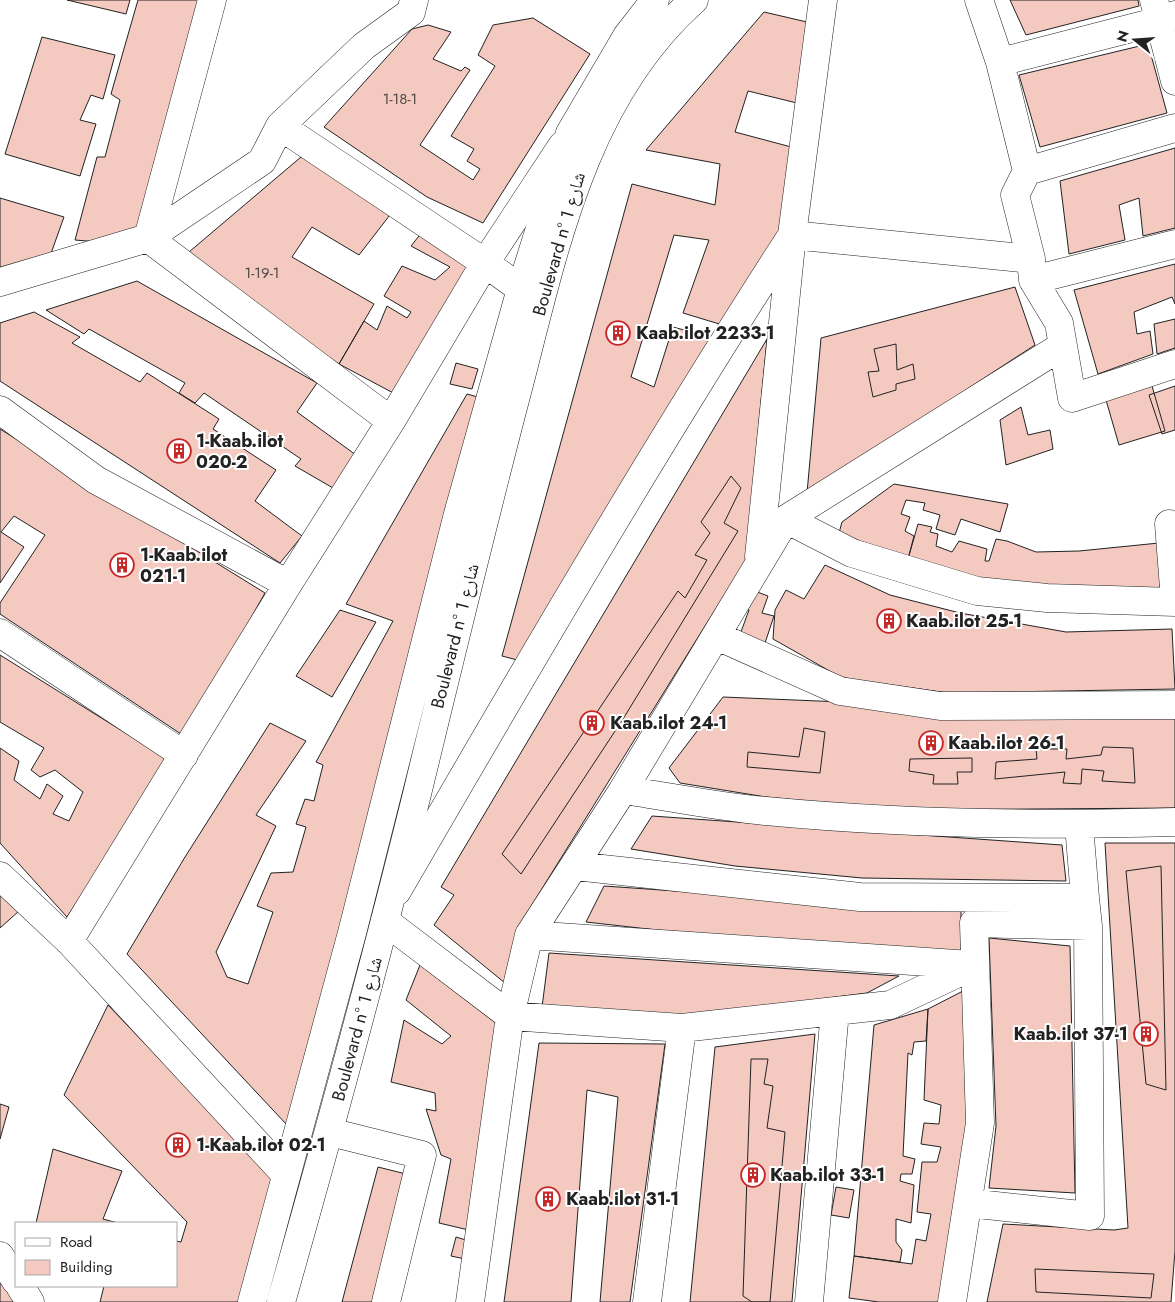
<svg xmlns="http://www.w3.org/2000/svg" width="1175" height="1302" viewBox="0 0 1175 1302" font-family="Jost,'Noto Naskh Arabic',sans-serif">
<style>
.building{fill:#f3c9c0;stroke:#222}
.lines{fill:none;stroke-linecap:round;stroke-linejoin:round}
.minor-casing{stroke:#222;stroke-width:29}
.major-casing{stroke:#222;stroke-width:29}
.minor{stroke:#fff;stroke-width:28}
.major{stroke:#fff;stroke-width:28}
.labels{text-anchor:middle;stroke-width:4;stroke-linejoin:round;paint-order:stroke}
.number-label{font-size:15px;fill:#564c4a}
.street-label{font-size:18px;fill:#222;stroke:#fff}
.poi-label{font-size:18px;font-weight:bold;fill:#222;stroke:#fff;text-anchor:start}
</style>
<rect width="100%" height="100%" fill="#fff"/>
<path class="building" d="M 67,0 L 130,0 L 126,14 Z
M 138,0 L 199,0 L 139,227 L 99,242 L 75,240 L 97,157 L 105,157 L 120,100 L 111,94 Z
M 1010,0 L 1138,0 L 1139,6 L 1026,35 Z
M 764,12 L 807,22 L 801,104 L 748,91 L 735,132 L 795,148 L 786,229 L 726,326 L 683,313 L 709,240 L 674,235 L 631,377 L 654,387 L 673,327 L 717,339 L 521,661 L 502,656 L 632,184 L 715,205 L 720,164 L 646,150 Z
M 533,18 L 590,54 L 483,223 L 427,197 L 324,127 L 412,29 L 428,25 L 451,32 L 433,59 L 461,71 L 465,67 L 470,70 L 420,145 L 473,180 L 480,169 L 467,161 L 474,149 L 451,136 L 495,66 L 478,55 L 493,25 Z
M 42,37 L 115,55 L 103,99 L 91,95 L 80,120 L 96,124 L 80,176 L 5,154 Z
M 1148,44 L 1167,113 L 1040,147 L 1019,75 Z
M 1175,148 L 1175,228 L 1143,236 L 1139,198 L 1119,205 L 1125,240 L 1069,254 L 1060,181 Z
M 301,157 L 393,211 L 359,255 L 312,227 L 292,257 L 374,304 L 339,364 L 225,287 L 189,252 Z
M 0,198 L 64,217 L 49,259 L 0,270 Z
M 422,232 L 476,265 L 397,395 L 339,364 L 364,321 L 377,330 L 387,306 L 407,318 L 411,312 L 384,296 L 402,266 L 435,280 L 450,267 L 411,246 Z
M 1175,264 L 1175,304 L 1172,297 L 1134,312 L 1137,334 L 1150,331 L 1153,354 L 1098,374 L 1074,290 Z
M 137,281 L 317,383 L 297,412 L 356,455 L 333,488 L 295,466 L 301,459 L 204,393 L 195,403 L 179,393 L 185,383 L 89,329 L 84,334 L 46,310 Z
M 1015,287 L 1035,345 L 807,493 L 821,338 Z
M 34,312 L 80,337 L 72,343 L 140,382 L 147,373 L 219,419 L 213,429 L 276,470 L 255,501 L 302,536 L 280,563 L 0,381 L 0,323 Z
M 1175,319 L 1175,348 L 1157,354 L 1154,324 Z
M 767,339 L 746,560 L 517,929 L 505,983 L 434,925 L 454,895 L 441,887 Z
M 896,344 L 897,370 L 913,364 L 915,379 L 896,384 L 896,390 L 873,397 L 868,372 L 879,371 L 874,349 Z
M 456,363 L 478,369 L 472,389 L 450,384 Z
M 1152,386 L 1165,431 L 1119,445 L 1106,400 Z
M 1175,386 L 1175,430 L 1162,434 L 1149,395 Z
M 467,394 L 485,399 L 287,1125 L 127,954 L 185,857 L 270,723 L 306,741 L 256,815 L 276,826 L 216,952 L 227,977 L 248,984 L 273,912 L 257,906 L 271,873 L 293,872 L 306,827 L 296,824 L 305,799 L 314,801 L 323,765 L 316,762 L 393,621 L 346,604 Z
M 1021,407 L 1028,435 L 1050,430 L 1053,449 L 1006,465 L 1000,420 Z
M 0,429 L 265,593 L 184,736 L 0,614 L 0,603 L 45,535 L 14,516 L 1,532 L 24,547 L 0,583 Z
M 731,476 L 741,488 L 724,523 L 738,531 L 623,719 L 521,874 L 502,854 L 678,591 L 685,598 L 707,560 L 695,555 L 710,533 L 701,522 Z
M 894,484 L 1008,504 L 1000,532 L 961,519 L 955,535 L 936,529 L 940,515 L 923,510 L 925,503 L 906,500 L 901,514 L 910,517 L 905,531 L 914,536 L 908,559 L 839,533 L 842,522 Z
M 918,524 L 932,527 L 930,532 L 938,534 L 936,546 L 952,552 L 959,541 L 987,549 L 985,561 L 989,561 L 996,539 L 1007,541 L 1036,552 L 1079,551 L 1159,543 L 1160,589 L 1047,588 L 981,580 L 908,559 Z
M 825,565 L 890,595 L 960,613 L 1066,632 L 1172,629 L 1175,689 L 948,693 L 842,678 L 773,639 L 775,610 L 786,590 L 804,599 Z
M 752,590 L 768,596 L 762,613 L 774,616 L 763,649 L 738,640 L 749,610 L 746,609 Z
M 340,610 L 376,622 L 332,697 L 296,676 Z
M 0,655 L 169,760 L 67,917 L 0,843 L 0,748 L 19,761 L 14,780 L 40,799 L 47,784 L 63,796 L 53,814 L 69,821 L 83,792 L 55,770 L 40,777 L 31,770 L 44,748 L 0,722 Z
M 723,697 L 1175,716 L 1175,808 L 894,810 L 766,797 L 680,783 L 669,768 Z
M 804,728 L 825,732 L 820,773 L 747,767 L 748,752 L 799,757 Z
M 1103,747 L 1133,748 L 1135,783 L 1102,781 L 1104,771 L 1082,769 L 1081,784 L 1063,783 L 1065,772 L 995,779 L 996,762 L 1037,759 L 1036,749 L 1067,749 L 1066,759 L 1101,755 Z
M 972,758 L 972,772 L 957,772 L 958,784 L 933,784 L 934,775 L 909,771 L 910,759 Z
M 652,816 L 1062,845 L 1066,881 L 862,878 L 735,866 L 631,849 Z
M 1105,843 L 1175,843 L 1175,1251 L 1171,1302 L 987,1302 L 1003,1224 L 1114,1230 L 1128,1228 Z
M 1161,866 L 1166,1090 L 1146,1084 L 1126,871 Z
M 604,886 L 961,911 L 961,953 L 675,932 L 586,922 Z
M 0,892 L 19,911 L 0,928 Z
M 989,938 L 1070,946 L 1075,1193 L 989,1188 L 996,1126 Z
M 549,953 L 899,976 L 867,993 L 682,1017 L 542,1007 Z
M 420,965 L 497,1024 L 473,1231 L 439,1223 L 451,1159 L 441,1155 L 426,1109 L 436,1111 L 435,1093 L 391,1082 L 404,1020 L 442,1044 L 451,1036 L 406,1000 Z
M 963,991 L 970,1121 L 940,1302 L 879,1302 L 849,1298 L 854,1256 L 912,1264 L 916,1239 L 926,1241 L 931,1214 L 917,1212 L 922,1162 L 937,1162 L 941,1147 L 921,1144 L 924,1123 L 939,1124 L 941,1105 L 924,1100 L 928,1009 Z
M 108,1005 L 273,1178 L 241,1302 L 100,1302 L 104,1286 L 176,1286 L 176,1241 L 181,1242 L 187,1222 L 64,1095 Z
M 928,1009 L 926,1041 L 914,1042 L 912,1055 L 908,1053 L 903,1156 L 915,1159 L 912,1174 L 901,1174 L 900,1181 L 914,1185 L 911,1223 L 896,1219 L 896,1242 L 902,1250 L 900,1262 L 854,1256 L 874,1025 Z
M 815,1034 L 792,1302 L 690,1302 L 715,1047 Z
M 539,1043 L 665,1044 L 630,1302 L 600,1302 L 618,1097 L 587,1090 L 571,1302 L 504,1302 Z
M 751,1059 L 768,1059 L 764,1084 L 773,1086 L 767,1128 L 785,1132 L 770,1302 L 752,1302 L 743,1296 Z
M 0,1104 L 9,1107 L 0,1139 Z
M 53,1149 L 122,1171 L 103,1219 L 118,1223 L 36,1223 Z
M 378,1167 L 406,1174 L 374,1302 L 342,1302 Z
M 836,1187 L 854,1190 L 849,1218 L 831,1215 Z
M 456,1237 L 469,1241 L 465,1259 L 451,1256 Z
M 1035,1269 L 1154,1274 L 1151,1298 L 1036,1292 Z
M 0,1270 L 21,1302 L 0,1302 Z"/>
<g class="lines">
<g class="minor-casing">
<path id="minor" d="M 212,0 L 148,238 L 391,421
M 979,0 L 1000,62 L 1027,171 L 1015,195 L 1031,259 L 1033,280 L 1059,323 L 1072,398 L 1175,364
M 1154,0 L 1175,81
M 1000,62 L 1159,21 L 1175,15
M 280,126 L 485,263 L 521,289
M 1027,171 L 1175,128
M 1033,280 L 1175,244
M 0,282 L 148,238 L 262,161 L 280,126 L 364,46 L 411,12 L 414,0
M 0,410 L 96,480 L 288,584
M 786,519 L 852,553 L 977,591 L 1047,598 L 1175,602
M 1169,524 L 1175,601
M 759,557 L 792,235 L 823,0
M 0,633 L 184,755
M 717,636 L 840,691 L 940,706 L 1175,705
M 623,790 C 671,797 718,807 766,811 C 902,824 1038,826 1175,822
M 1079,825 L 1085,898
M 575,866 L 860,897 L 1085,898 L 1088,926 L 974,923 L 980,1123 L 952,1302
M 0,876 L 69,941 L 286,1175
M 397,891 C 525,670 654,449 792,235 L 1031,259
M 385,921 L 510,1016 L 682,1028 L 890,1005 L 975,965
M 529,935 L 971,965
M 69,941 L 288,584 L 391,421 L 485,263 L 562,146
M 330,1132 L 422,1155 L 386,1302
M 968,1203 L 1090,1216 L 1088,926
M 0,1256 L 16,1281
M 20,1286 L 30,1302
M 470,1302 L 510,1016 L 529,935 L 623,790 L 786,519 L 1062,346
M 647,1302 L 682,1028
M 809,1302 L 835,1011"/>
</g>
<g class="major-casing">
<path id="major" d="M 252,1302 L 352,933 L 458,514 L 521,289 L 570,133 L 627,36 L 655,0
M 281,1302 C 329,1133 375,964 417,794 C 448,666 479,538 512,411 C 551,267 577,104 694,0"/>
</g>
<use href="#minor" class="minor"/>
<use href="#major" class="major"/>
</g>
<defs>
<g id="building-ring" transform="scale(1.25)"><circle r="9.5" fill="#fff" stroke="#c62828" stroke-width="1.5"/><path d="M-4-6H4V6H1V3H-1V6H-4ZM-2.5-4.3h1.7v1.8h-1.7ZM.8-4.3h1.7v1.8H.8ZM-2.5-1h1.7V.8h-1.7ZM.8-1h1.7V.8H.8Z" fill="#c62828"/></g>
</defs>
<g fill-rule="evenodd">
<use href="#building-ring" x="618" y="333"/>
<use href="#building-ring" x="179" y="451"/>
<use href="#building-ring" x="122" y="565"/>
<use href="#building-ring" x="889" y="621"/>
<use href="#building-ring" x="592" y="723"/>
<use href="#building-ring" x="931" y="743"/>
<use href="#building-ring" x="1146" y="1034"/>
<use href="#building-ring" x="178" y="1145"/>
<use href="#building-ring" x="753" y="1175"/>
<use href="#building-ring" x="548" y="1199"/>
</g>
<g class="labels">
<g class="number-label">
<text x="400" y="104">1-18-1</text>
<text x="262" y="278">1-19-1</text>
</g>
<g class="street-label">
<text transform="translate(559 244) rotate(-74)" y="6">Boulevard n° شارع 1</text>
<text transform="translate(455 636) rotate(-76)" y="6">Boulevard n° شارع 1</text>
<text transform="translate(357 1029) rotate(-75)" y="6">Boulevard n° شارع 1</text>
</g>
<g class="poi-label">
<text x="636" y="339">Kaab.ilot 2233-1</text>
<text x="196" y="447">1-Kaab.ilot<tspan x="196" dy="21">020-2</tspan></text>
<text x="140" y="561">1-Kaab.ilot<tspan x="140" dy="21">021-1</tspan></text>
<text x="906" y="627">Kaab.ilot 25-1</text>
<text x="610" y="729">Kaab.ilot 24-1</text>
<text x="948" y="749">Kaab.ilot 26-1</text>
<text x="1128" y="1040" text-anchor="end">Kaab.ilot 37-1</text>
<text x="196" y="1151">1-Kaab.ilot 02-1</text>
<text x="770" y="1181">Kaab.ilot 33-1</text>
<text x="566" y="1205">Kaab.ilot 31-1</text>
</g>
</g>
<rect x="15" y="1222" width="162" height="65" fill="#ffffff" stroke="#a7a7a7"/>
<rect x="25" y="1238" width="25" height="8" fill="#ffffff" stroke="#a7a7a7"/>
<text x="60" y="1247" font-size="15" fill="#222222">Road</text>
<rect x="25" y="1260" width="25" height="15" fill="#f3c9c0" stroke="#a7a7a7"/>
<text x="60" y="1272" font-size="15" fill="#222222">Building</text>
<g transform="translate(1135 40) rotate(287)" stroke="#ffffff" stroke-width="4" paint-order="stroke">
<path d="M0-4L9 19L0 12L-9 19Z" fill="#222222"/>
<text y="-8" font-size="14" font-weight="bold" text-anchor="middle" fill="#222222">N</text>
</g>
</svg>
